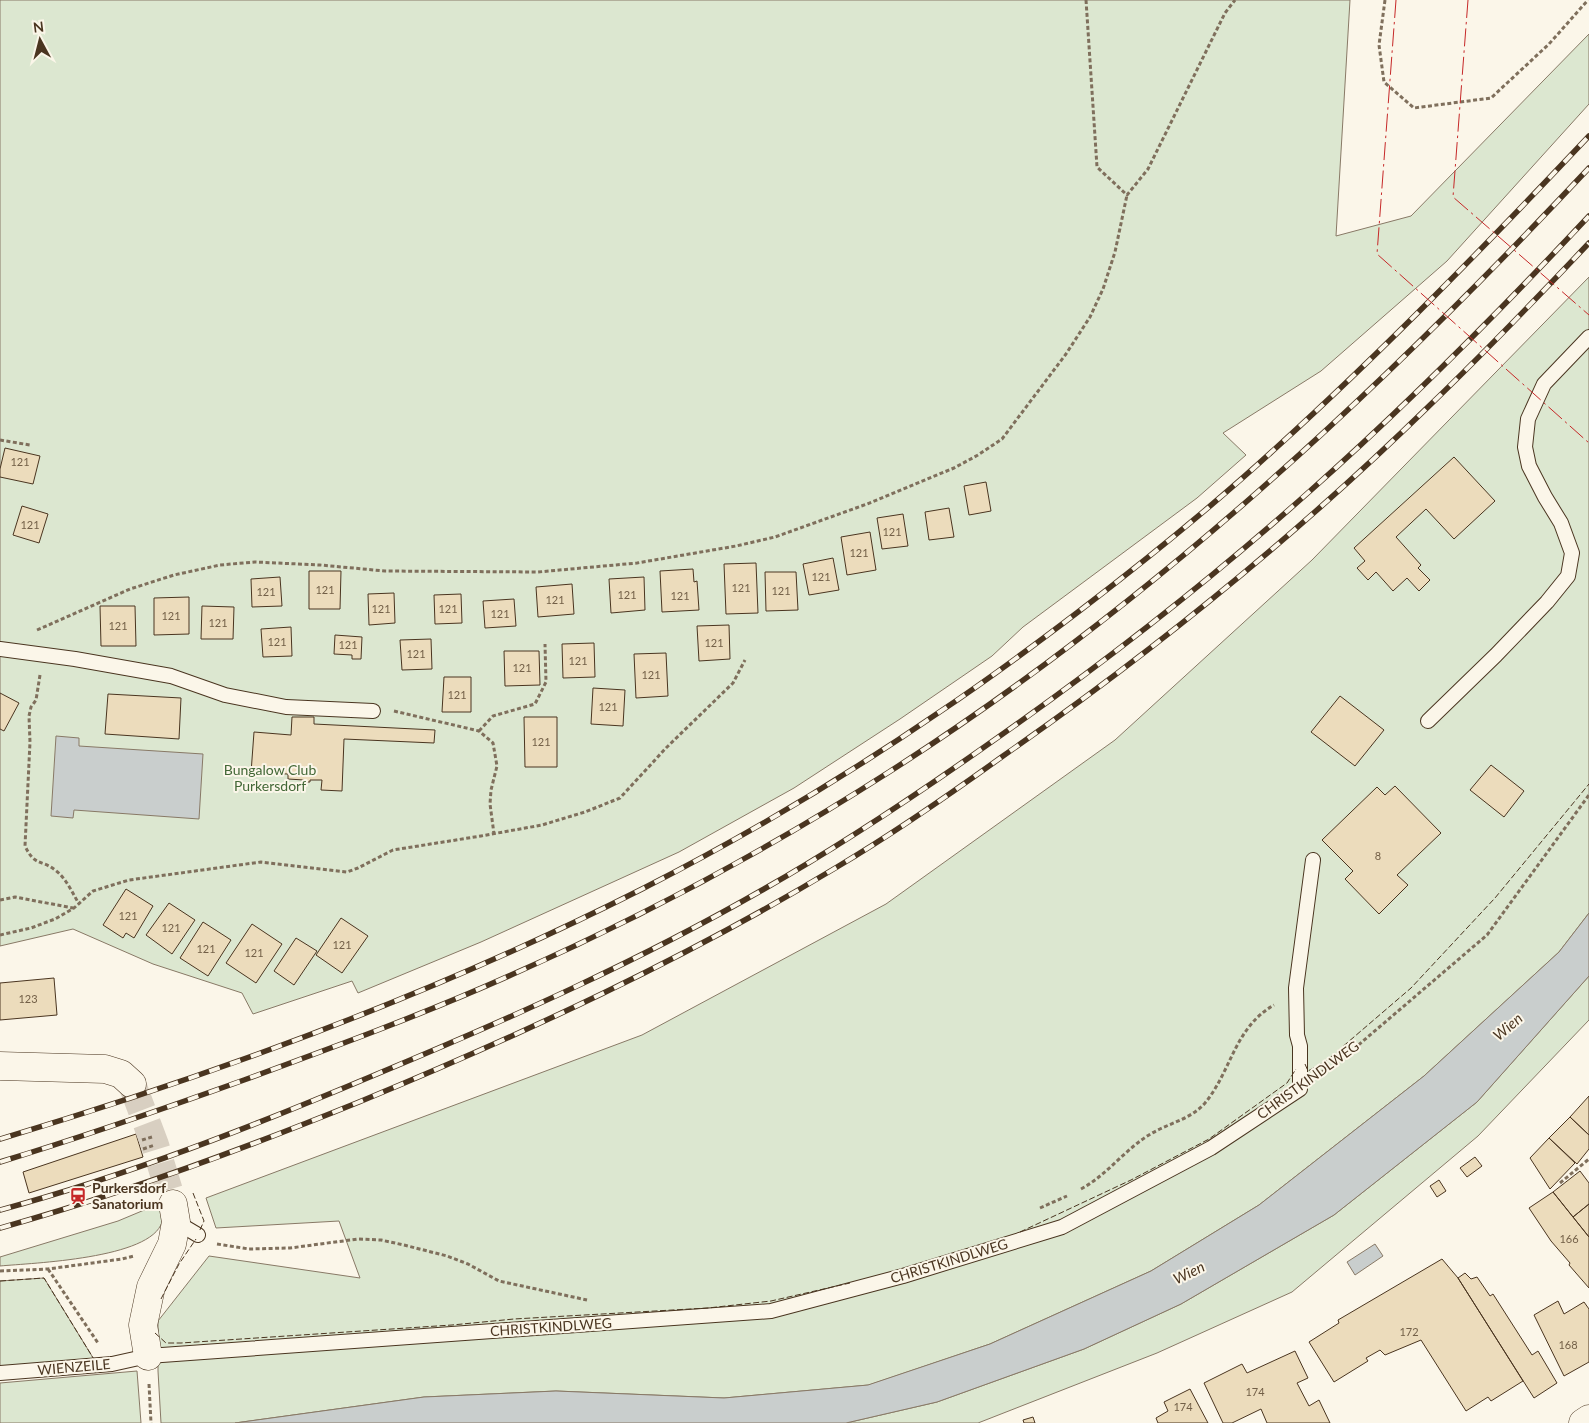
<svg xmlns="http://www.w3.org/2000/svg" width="1589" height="1423" viewBox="0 0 1589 1423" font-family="Lato,sans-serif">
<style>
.green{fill:#dce7d0;stroke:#887966}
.water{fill:#c9cecd;stroke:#887966}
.building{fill:#ecdcbc;stroke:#4a3520}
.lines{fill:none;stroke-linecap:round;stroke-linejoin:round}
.minor-tunnel{stroke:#d8cfc1;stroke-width:28;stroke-dasharray:28 14;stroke-linecap:butt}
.service-casing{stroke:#4a3520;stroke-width:16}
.minor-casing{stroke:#4a3520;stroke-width:29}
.primary-casing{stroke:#4a3520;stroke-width:29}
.path{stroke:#7f6f5c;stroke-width:3;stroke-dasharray:4 2.5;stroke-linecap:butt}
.service{stroke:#fbf6e9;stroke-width:14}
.minor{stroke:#fbf6e9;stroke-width:28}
.primary{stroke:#fbf6e9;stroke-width:28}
.rail-casing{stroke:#4a3520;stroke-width:5.5}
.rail{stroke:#fbf6e9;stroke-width:4;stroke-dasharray:11;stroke-linecap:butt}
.fence{stroke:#4a3520;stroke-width:1;stroke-dasharray:6 2.5;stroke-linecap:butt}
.power{stroke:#c62828;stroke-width:1;stroke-dasharray:18 4 2.5 4;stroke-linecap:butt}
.labels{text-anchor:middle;stroke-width:4;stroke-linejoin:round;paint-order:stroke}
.number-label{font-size:11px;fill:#725f47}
.park-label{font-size:14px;fill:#436837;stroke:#fbf6e9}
.street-label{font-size:14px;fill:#4a3520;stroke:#fbf6e9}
.poi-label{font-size:14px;font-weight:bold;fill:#4a3520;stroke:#fbf6e9;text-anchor:start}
.water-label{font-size:15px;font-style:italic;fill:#4a3520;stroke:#fbf6e9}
</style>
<rect width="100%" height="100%" fill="#fbf6e9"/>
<path class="green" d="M 0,0 L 1350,0 L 1336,236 L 1411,216 L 1589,34 L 1589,104 L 1447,261 L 1321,371 L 1223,433 L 1246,455 L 1197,498 L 1023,627 L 992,656 L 900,719 L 794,788 L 679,852 L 481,942 L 358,993 L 352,981 L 253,1014 L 242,993 L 153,964 L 73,929 L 0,946 Z
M 1589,277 L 1589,913 L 1559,952 L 1424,1076 L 1259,1205 L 1151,1271 L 990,1344 L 869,1385 L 724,1398 L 556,1391 L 424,1397 L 235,1423 L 161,1423 L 158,1371 L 158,1321 L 209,1256 L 360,1278 L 339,1221 L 216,1228 L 206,1198 L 642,1035 L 886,904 L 1115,740 L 1312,560 Z
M 1589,976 L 1589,1020 L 1478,1136 L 1292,1292 L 1157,1353 L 978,1423 L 846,1423 L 937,1402 L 1084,1349 L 1181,1304 L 1334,1215 L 1477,1102 Z
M 161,1203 C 161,1209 163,1217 162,1222 C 151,1259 32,1263 0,1266 L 0,1257 L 118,1221 Z
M 44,1278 L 95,1361 L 0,1369 L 0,1281 Z
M 137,1371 L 141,1423 L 0,1423 L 0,1383 Z"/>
<path class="water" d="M 56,736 L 79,738 L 79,746 L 203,754 L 199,819 L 74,810 L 73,818 L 51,816 Z
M 1589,913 L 1589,976 L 1477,1102 L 1334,1215 L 1181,1304 L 1084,1349 L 937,1402 L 846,1423 L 235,1423 L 424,1397 L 556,1391 L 724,1398 L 868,1385 L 990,1344 L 1151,1271 L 1259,1205 L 1424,1076 L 1559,952 Z
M 1375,1244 L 1383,1256 L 1355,1275 L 1347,1262 Z"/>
<path class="building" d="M 5,448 L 40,456 L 33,484 L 0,477 L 0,469 Z
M 1454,457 L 1495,501 L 1454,539 L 1426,509 L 1396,537 L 1421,565 L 1418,568 L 1430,580 L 1419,591 L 1407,578 L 1393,591 L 1376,572 L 1368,580 L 1357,568 L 1365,561 L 1354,548 Z
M 986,482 L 991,511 L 969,515 L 964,486 Z
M 22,506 L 48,514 L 39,543 L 13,535 Z
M 949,508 L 954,537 L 929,540 L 925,512 Z
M 903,514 L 908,546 L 882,549 L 877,518 Z
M 870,532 L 876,570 L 847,575 L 841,537 Z
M 833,558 L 839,590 L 809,595 L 803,564 Z
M 756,563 L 758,613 L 726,614 L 724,564 Z
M 693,569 L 694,582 L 697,581 L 699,610 L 662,612 L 660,571 Z
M 309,571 L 341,571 L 340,609 L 309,609 Z
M 765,572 L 796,572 L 798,610 L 766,611 Z
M 280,577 L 282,606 L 252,607 L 251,579 Z
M 644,577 L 645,610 L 611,613 L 609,579 Z
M 572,584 L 574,614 L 538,617 L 536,587 Z
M 394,593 L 395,623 L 369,625 L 368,594 Z
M 461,594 L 462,623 L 435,624 L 434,595 Z
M 189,597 L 189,634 L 154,635 L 154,598 Z
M 514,599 L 516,626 L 485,628 L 483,601 Z
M 100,606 L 135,606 L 136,646 L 101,646 Z
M 202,606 L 234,607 L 233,639 L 201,639 Z
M 729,625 L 730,659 L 699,661 L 697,626 Z
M 291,627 L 292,656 L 263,657 L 261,629 Z
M 335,635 L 362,637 L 361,659 L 352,659 L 352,655 L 334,654 Z
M 431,639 L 432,669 L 402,670 L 400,640 Z
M 594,643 L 595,677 L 563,678 L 562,644 Z
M 504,651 L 539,651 L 540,685 L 505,686 Z
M 666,653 L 668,696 L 636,698 L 634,654 Z
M 444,677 L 471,677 L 471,712 L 442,712 Z
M 593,688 L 625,690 L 623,726 L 591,724 Z
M 0,693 L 19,703 L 4,731 L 0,729 Z
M 108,694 L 181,698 L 179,739 L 105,734 Z
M 1340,696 L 1384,730 L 1355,766 L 1311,732 Z
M 292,717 L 314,717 L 314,724 L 435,730 L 434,743 L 344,739 L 342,791 L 321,790 L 322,780 L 310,780 L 310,782 L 304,782 L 304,780 L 288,779 L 288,774 L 251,773 L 254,732 L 291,735 Z
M 524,717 L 557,717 L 557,767 L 525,767 Z
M 1491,765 L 1524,791 L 1504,817 L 1470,790 Z
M 1395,786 L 1441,833 L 1397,875 L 1408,885 L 1379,914 L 1345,879 L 1353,871 L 1322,840 L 1377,787 L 1385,795 Z
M 126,889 L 153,906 L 134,938 L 126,933 L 123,938 L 103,925 Z
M 169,903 L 195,920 L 172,954 L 146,935 Z
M 341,918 L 368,936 L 342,973 L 316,955 Z
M 203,922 L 231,940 L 208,976 L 180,958 Z
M 252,924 L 282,944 L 256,983 L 226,963 Z
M 296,938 L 317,951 L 294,985 L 274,971 Z
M 54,978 L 57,1015 L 0,1020 L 0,983 Z
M 1589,1096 L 1589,1135 L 1570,1117 Z
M 1570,1117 L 1589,1135 L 1589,1149 L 1577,1164 L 1549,1138 Z
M 136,1134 L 143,1157 L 29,1193 L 23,1172 Z
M 1549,1138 L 1575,1163 L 1550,1189 L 1530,1158 Z
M 1475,1157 L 1482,1166 L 1467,1177 L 1460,1168 Z
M 1580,1171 L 1589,1183 L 1589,1204 L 1573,1217 L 1553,1192 Z
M 1439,1180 L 1446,1191 L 1437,1197 L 1430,1186 Z
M 1553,1192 L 1589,1237 L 1589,1288 L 1569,1265 L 1570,1263 L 1551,1241 L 1529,1208 Z
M 1589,1204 L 1589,1237 L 1573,1217 Z
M 1442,1259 L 1458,1278 L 1523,1381 L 1491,1401 L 1488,1397 L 1466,1411 L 1421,1340 L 1385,1355 L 1380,1350 L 1366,1358 L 1368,1361 L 1334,1382 L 1309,1342 L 1339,1323 L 1338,1320 Z
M 1465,1273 L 1471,1279 L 1477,1277 L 1490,1296 L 1493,1294 L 1532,1355 L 1538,1351 L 1557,1383 L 1534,1398 L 1458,1278 Z
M 1558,1301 L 1564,1314 L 1584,1302 L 1589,1309 L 1589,1362 L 1564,1376 L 1534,1315 Z
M 1295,1351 L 1308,1378 L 1297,1383 L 1309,1406 L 1319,1400 L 1330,1423 L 1267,1423 L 1261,1409 L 1232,1423 L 1223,1423 L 1204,1383 L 1242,1364 L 1247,1373 Z
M 1190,1389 L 1208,1423 L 1158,1423 L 1156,1418 L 1168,1411 L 1164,1402 Z
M 1033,1417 L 1035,1423 L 1024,1423 L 1023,1420 Z"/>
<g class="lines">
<path class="minor-tunnel" d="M 132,1084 L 155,1145 L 173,1204"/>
<g class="service-casing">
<path id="service" d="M 0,649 L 75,659 L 171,676 L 225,695 L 286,707 L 373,711
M 1428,721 L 1496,655 L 1547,602 L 1568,576 L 1572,553 L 1561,523 L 1545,497 L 1529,466 L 1525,447 L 1528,419 L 1544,384 L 1589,337
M 176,1222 L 198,1235
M 0,1373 L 112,1364 L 148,1356 L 771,1311 L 903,1276 L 1062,1227 L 1211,1148 L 1300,1089 L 1300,1046 L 1297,1035 L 1296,988 L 1313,860"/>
</g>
<g class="minor-casing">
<path id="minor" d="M 0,1066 L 105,1069 L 121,1074 L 132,1084
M 148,1356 L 143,1325 L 151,1287 L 172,1244 L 176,1222 L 173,1204"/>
</g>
<g class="primary-casing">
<path id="primary" d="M 1583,1423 L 1589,1419"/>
</g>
<path class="path" d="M 1086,0 L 1097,167 L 1127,195 L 1148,169 L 1225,13 L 1235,0
M 1385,0 L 1379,45 L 1384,82 L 1414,108 L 1491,98 L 1549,44 L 1588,0
M 0,440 L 30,445
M 37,630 L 130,589 L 174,575 L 220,565 L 255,562 L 320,565 L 385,571 L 538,572 L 637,563 L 736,546 L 775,537 L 867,504 L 954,468 L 978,455 L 1002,439 L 1066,354 L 1090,317 L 1103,289 L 1115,252 L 1127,195
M 40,675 L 36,700 L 31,707 L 29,716 L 30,742 L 25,846 C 35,867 41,859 55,870 C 66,878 72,892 79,904
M 394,711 L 479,731 L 493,743 L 497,766 L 491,790 L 490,804 L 494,834
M 479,731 L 493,716 L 535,704 L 546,682 L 545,644
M 0,900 L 15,897 L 73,908
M 0,935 L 31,928 L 55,919 L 74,908 L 93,891 L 129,880 L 261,862 L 347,872 L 358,868 L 393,850 L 481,836 L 542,825 L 585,812 L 620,798 L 666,748 L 733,683 L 745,660
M 1322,1072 L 1349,1053 L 1487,935 L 1589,795
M 142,1140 L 152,1137
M 143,1149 L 155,1145
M 1560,1183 L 1589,1159
M 1081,1189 C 1109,1174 1128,1145 1156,1131 C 1173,1122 1192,1118 1205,1103 C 1232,1070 1234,1028 1274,1005
M 1040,1208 L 1067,1196
M 217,1244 L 249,1249 L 290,1248 L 358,1239 L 381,1240 L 404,1245 L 447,1256 L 468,1264 L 499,1281 L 587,1300
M 48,1269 L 98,1343
M 0,1271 L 48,1269 L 122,1259 L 134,1256
M 149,1384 L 151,1423"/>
<use href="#service" class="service"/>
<use href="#minor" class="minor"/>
<use href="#primary" class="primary"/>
<g class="rail-casing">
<path id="rail" d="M 0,1139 C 218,1074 439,992 642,889 C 744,837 843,778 938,713 C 986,681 1032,647 1078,612 C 1146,560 1214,505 1277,447 C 1386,348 1488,243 1589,136
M 0,1162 C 82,1137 163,1109 244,1080 C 334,1047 424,1014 511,975 C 642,917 769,849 889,772 C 1150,605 1378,393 1589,168
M 0,1210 C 129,1175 254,1126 377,1074 C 509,1019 639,961 764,889 C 838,847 910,799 980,750 C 1095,670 1206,584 1310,491 C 1408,404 1500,311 1589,216
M 0,1228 C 122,1194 241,1150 359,1102 C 523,1034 685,959 837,867 C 894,833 949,795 1003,756 C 1154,651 1298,534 1429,406 C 1484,353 1537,298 1589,243"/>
</g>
<use href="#rail" class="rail"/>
<path class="fence" d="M 1305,1064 L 1308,1071 L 1326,1061 L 1411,988 L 1495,898 L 1589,784
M 193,1193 L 204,1221 L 199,1232
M 1020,1232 L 1131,1180 L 1209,1139 L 1287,1083 L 1296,1069
M 0,1281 L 44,1278 L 95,1361
M 161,1299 L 179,1264 L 196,1239
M 155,1333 L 166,1343 L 181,1343 L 452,1325 L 514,1319 L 708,1308 L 771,1301 L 850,1283"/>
<path class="power" d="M 1396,0 L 1377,254 L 1589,443
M 1468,0 L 1453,197 L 1589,315"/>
</g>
<defs>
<g id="station-bare" transform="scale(1.35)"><path d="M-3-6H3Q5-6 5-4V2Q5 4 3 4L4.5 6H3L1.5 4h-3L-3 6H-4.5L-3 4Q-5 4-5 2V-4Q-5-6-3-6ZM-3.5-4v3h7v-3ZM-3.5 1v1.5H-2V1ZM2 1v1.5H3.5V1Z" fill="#c62828" stroke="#fbf6e9" stroke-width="2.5" paint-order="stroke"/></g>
</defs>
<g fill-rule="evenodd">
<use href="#station-bare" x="78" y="1196"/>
</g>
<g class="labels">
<g class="number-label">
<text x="20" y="466">121</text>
<text x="30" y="529">121</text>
<text x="892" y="536">121</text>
<text x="859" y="557">121</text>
<text x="821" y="581">121</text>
<text x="741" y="592">121</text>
<text x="325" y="594">121</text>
<text x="781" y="595">121</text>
<text x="266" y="596">121</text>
<text x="627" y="599">121</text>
<text x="680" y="600">121</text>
<text x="555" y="604">121</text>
<text x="381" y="613">121</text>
<text x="448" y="613">121</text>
<text x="500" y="618">121</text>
<text x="171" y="620">121</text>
<text x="218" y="627">121</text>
<text x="118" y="630">121</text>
<text x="277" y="646">121</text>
<text x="714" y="647">121</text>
<text x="348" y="649">121</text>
<text x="416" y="658">121</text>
<text x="578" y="665">121</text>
<text x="522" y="672">121</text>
<text x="651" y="679">121</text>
<text x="457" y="699">121</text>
<text x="608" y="711">121</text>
<text x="541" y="746">121</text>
<text x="1378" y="860">8</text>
<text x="128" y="920">121</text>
<text x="171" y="932">121</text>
<text x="342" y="949">121</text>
<text x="206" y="953">121</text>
<text x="254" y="957">121</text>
<text x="28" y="1003">123</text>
<text x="1569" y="1243">166</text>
<text x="1409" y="1336">172</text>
<text x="1568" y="1349">168</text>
<text x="1255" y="1396">174</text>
<text x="1183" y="1411">174</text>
</g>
<g class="park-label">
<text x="270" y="775">Bungalow Club<tspan x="270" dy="16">Purkersdorf</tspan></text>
</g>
<g class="street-label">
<text transform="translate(1308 1080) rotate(-36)" y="5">CHRISTKINDLWEG</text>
<text transform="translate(949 1261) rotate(-17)" y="5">CHRISTKINDLWEG</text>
<text transform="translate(551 1327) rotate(-4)" y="5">CHRISTKINDLWEG</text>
<text transform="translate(74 1367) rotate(-5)" y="5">WIENZEILE</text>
</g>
<g class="poi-label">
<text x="92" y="1193">Purkersdorf<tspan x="92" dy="16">Sanatorium</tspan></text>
</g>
<g class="water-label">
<text transform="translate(1508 1027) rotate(-41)" y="5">Wien</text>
<text transform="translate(1189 1273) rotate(-26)" y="5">Wien</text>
</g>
</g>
<g transform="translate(40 40) rotate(353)" stroke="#fbf6e9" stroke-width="4" paint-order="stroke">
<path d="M0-4L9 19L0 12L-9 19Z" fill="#4a3520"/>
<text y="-8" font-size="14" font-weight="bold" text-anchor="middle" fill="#4a3520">N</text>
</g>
</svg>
